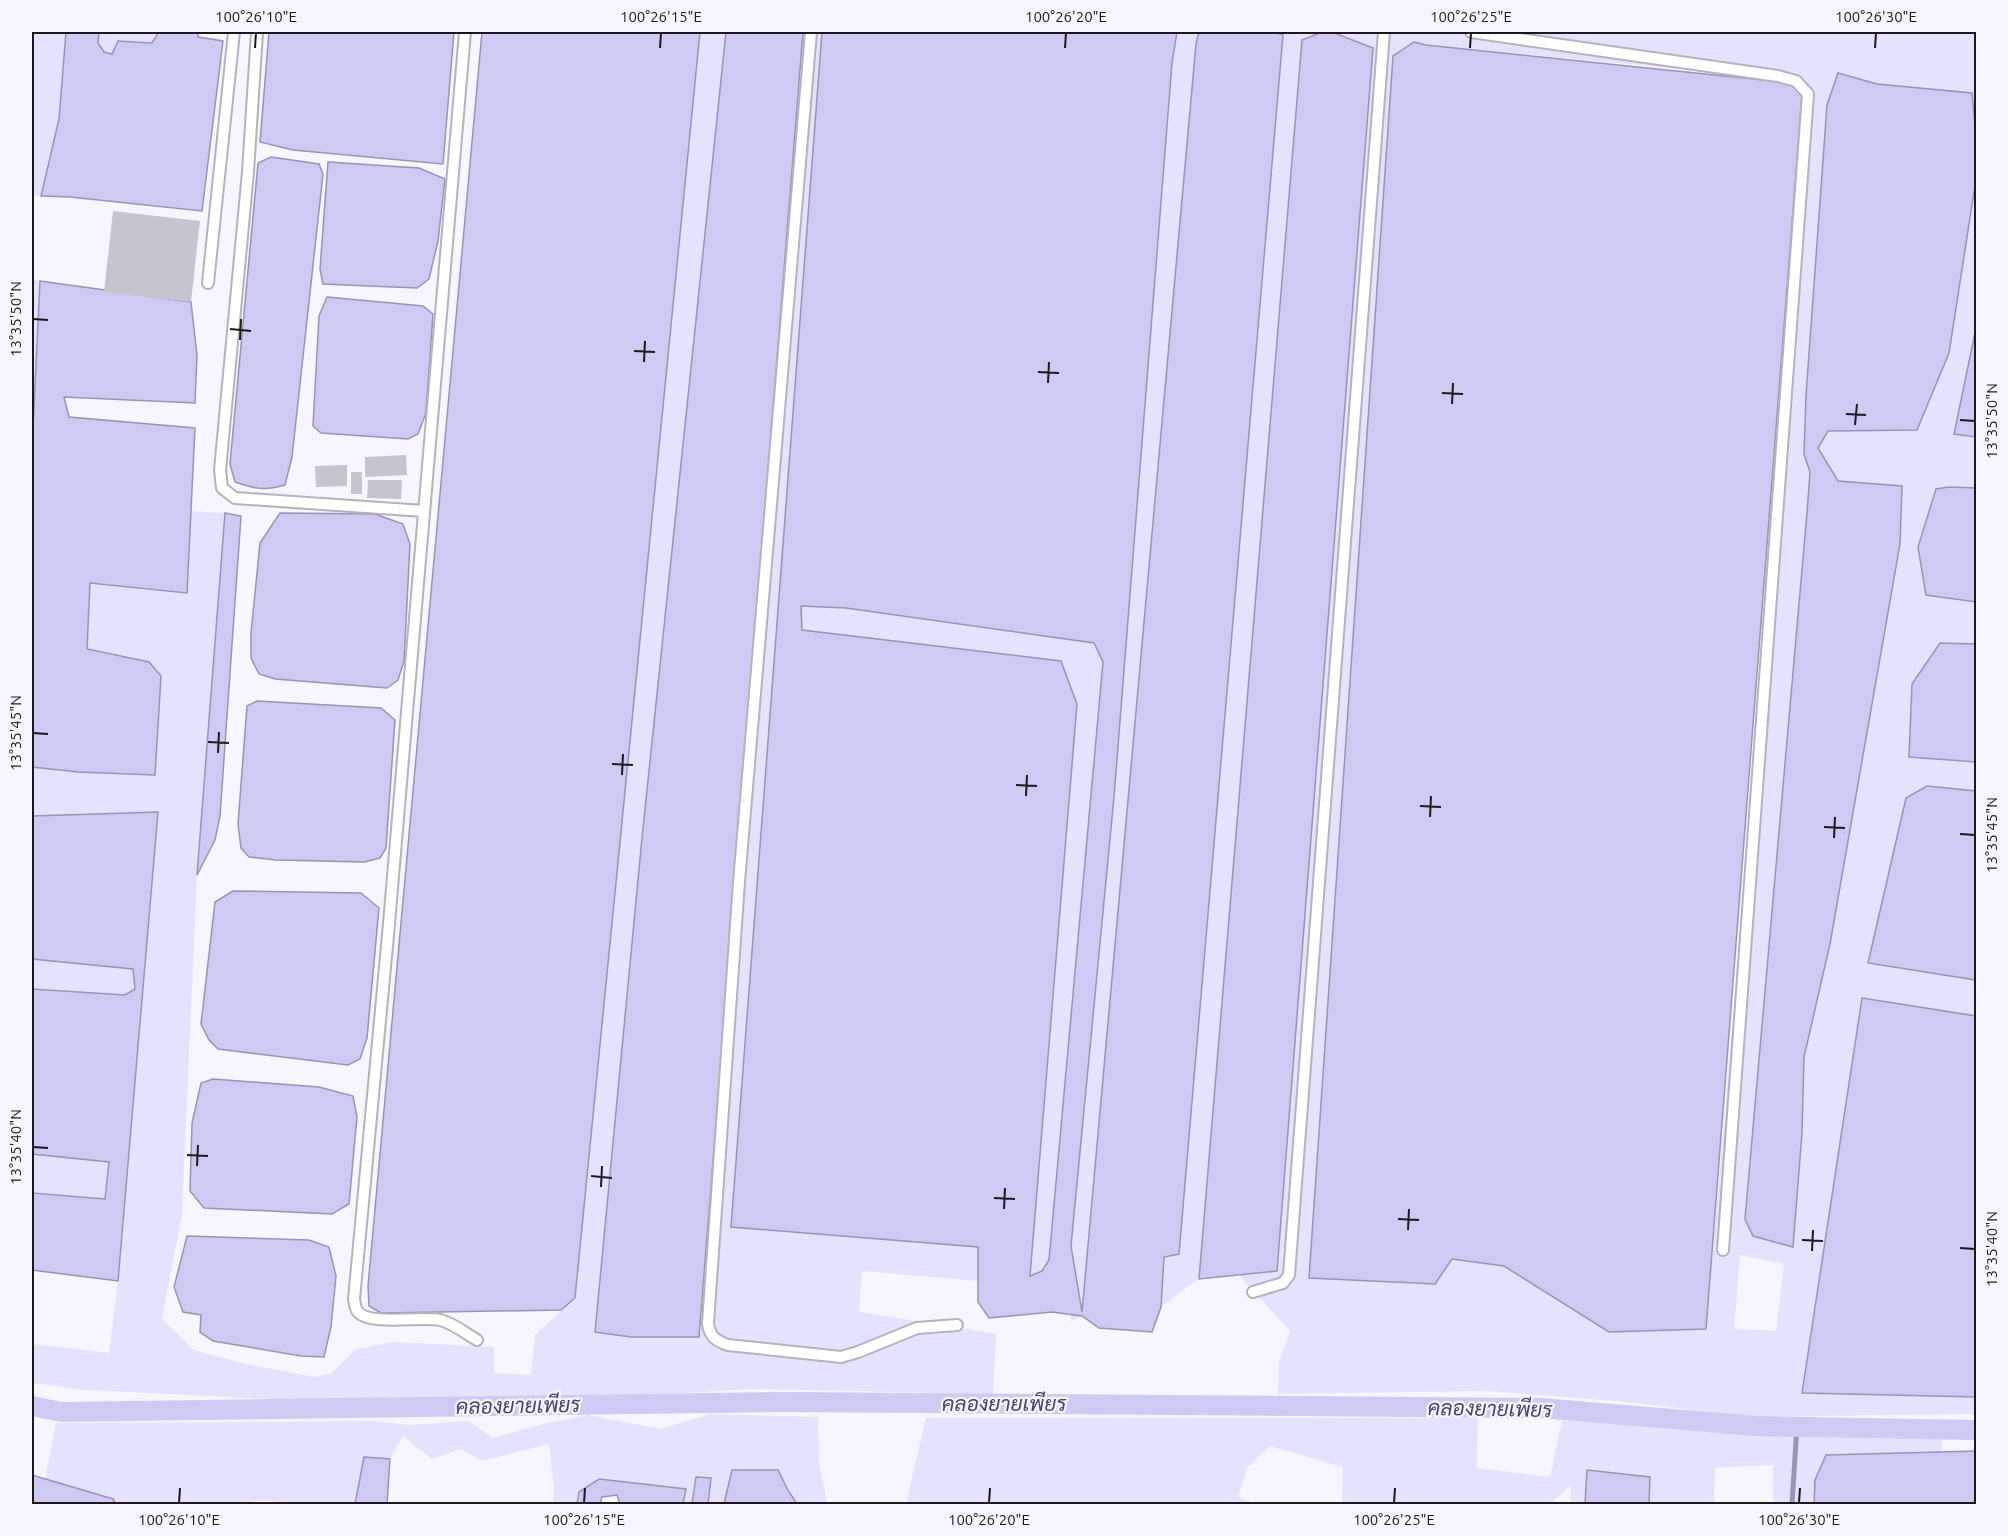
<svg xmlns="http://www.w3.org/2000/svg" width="2008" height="1536" viewBox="0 0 2008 1536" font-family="Ubuntu,Sarabun,sans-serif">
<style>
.green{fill:#e4e3fe;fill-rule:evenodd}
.water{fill:#cdcaf4;stroke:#9795b4;stroke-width:1.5;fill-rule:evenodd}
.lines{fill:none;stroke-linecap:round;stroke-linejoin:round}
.stream{stroke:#9795b4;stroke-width:5}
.canal{stroke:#cdcaf4;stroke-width:20}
.building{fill:#c5c5cf}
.lane-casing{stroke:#b4b3bd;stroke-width:14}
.lane{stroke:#fff;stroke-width:10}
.ticks{fill:none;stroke:#1a1a1d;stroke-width:2}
.labels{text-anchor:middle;stroke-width:4.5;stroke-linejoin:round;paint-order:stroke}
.water-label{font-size:21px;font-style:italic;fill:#484176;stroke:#f6f6fe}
.neatline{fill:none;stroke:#1a1a1d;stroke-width:2}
.ticks-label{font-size:15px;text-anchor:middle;fill:#1a1a1d}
</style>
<rect width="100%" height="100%" fill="#f6f6fe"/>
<path class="green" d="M 32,32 L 66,32 L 59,119 L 41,196 L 32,196 Z
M 99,32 L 157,32 L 157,35 L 152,43 L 118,41 L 112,54 L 104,52 L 98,43 Z
M 700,32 L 726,32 L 642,838 L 595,1331 L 631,1337 L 699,1336 L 803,32 L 822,32 L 731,1226 L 978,1247 L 978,1281 L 862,1271 L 859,1312 L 996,1334 L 993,1394 L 750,1389 L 588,1399 L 482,1397 L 312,1401 L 87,1390 L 32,1383 L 32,1344 L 109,1353 L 118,1281 L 158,813 L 32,816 L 32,767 L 78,772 L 149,662 L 87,649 L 90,583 L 187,593 L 190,511 L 225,513 L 197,875 L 182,1214 L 162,1319 L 194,1350 L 245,1364 L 314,1377 L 331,1374 L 356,1349 L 395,1342 L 494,1347 L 494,1373 L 531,1375 L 535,1335 L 575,1298 Z
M 1177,32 L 1199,32 L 1196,44 L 1082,1316 L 1071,1321 L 1071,1246 L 1172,63 Z
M 1274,32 L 1322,32 L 1302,40 L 1199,1278 L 1161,1307 L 1164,1257 L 1179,1254 L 1282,35 Z
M 1332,32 L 1976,32 L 1976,136 L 1971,93 L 1877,84 L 1839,73 L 1827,105 L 1804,454 L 1810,472 L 1807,513 L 1745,1219 L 1753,1236 L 1793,1247 L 1802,1133 L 1804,1057 L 1830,944 L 1900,544 L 1902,486 L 1837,481 L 1818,448 L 1828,431 L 1949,353 L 1976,179 L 1976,249 L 1975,254 L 1976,267 L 1976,328 L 1954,434 L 1976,437 L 1976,488 L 1949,487 L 1926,595 L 1976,602 L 1976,644 L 1940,643 L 1912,684 L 1909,757 L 1976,762 L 1976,791 L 1927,786 L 1868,963 L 1976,980 L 1976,1016 L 1862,998 L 1802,1392 L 1976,1397 L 1976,1414 L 1746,1417 L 1638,1403 L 1489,1391 L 1278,1394 L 1279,1362 L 1290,1331 L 1239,1275 L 1277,1270 L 1373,49 ZM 1414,42 L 1426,45 L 1787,79 L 1813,107 L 1706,1329 L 1679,1329 L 1548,1293 L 1504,1266 L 1451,1259 L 1434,1284 L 1309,1277 L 1393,56 ZM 1740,1255 L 1784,1264 L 1776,1331 L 1734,1329 Z
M 32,280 L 40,281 L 32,449 Z
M 801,606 L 846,608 L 1094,643 L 1103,662 L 1049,1260 L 1042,1271 L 1029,1277 L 1077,704 L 1061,661 L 801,630 Z
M 32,959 L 134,969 L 135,990 L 125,995 L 32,989 Z
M 32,1154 L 109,1162 L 105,1199 L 32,1193 Z
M 711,1414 L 818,1417 L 819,1462 L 827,1502 L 831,1504 L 797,1504 L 778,1470 L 733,1470 L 724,1504 L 708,1504 L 711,1478 L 696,1477 L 692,1504 L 683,1504 L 685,1489 L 579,1492 L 577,1504 L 553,1504 L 554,1487 L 549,1444 L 482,1461 L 461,1449 L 432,1459 L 403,1436 L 390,1459 L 364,1457 L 355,1504 L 295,1504 L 270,1501 L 251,1501 L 249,1504 L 116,1504 L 113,1499 L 45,1479 L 56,1423 L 372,1421 L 410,1425 L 468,1421 L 493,1438 L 543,1424 L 588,1415 L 660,1429 Z
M 926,1418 L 1478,1418 L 1477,1468 L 1550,1477 L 1562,1420 L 1943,1439 L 1941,1452 L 1835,1456 L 1815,1480 L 1814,1504 L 1773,1504 L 1773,1465 L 1715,1468 L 1714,1504 L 1649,1504 L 1650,1477 L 1588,1470 L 1585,1504 L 1570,1504 L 1571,1485 L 1552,1502 L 1531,1504 L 1342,1504 L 1343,1467 L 1270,1446 L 1247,1468 L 1238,1497 L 1257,1504 L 906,1504 Z"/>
<path class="water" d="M 66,32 L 99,32 L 98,43 L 104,52 L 112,54 L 118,41 L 152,43 L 157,35 L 157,32 L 198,32 L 198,37 L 223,41 L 202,211 L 70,197 L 41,196 L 59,119 Z
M 269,32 L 454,32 L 443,164 L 293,150 L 260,142 Z
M 482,32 L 700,32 L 575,1298 L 561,1310 L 381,1313 L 369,1306 L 368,1286 Z
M 726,32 L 803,32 L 699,1337 L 631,1337 L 595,1332 L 642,838 Z
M 822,32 L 1177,32 L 1172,63 L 1114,797 L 1071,1246 L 1082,1312 L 1196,44 L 1199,32 L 1274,32 L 1283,35 L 1179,1254 L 1164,1257 L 1161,1307 L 1152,1332 L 1099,1328 L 1082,1316 L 1052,1312 L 989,1318 L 978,1302 L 978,1247 L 731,1227 ZM 801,606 L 846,608 L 1094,643 L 1103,662 L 1049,1260 L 1042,1271 L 1030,1276 L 1077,704 L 1061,661 L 802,630 Z
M 1322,32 L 1332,32 L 1373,48 L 1277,1271 L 1199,1279 L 1302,40 Z
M 1414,42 L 1426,45 L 1791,83 L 1802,95 L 1706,1329 L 1609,1332 L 1504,1266 L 1452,1259 L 1435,1284 L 1309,1278 L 1393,56 Z
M 1838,73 L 1877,84 L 1972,93 L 1976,136 L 1976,179 L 1949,353 L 1917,430 L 1828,431 L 1818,448 L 1838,481 L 1902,486 L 1900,544 L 1830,944 L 1804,1057 L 1802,1133 L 1793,1247 L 1753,1236 L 1745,1219 L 1807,513 L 1810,472 L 1804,454 L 1806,395 L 1827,105 Z
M 271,157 L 319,164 L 323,174 L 292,457 L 285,485 C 264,491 255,489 235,482 L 230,464 L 258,163 Z
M 328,162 L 419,168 L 445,179 L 438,241 L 429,279 L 417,288 L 323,284 L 320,269 Z
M 40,281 L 191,302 L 197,355 L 195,403 L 64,397 L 69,417 L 195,428 L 187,593 L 90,583 L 87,649 L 149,662 L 161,676 L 155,775 L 78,772 L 32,767 L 32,449 Z
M 327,297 L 423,306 L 433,314 L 426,413 L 418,434 L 408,439 L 321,433 L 313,426 L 319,316 Z
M 1976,328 L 1976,437 L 1954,434 Z
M 1949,487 L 1976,488 L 1976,602 L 1926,595 L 1918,547 L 1936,489 Z
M 225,513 L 241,516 L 220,816 L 215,840 L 197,875 Z
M 280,513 L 375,514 L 403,524 L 410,544 L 404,661 L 398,680 L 387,688 L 275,679 L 259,674 L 251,658 L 251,633 L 260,543 Z
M 1940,643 L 1976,644 L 1976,762 L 1909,757 L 1912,684 Z
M 257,701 L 381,708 L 395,720 L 386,848 L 380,858 L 364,862 L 276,860 L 249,857 L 241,848 L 238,824 L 247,706 Z
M 1927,786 L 1976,791 L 1976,980 L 1868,963 L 1906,798 Z
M 158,812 L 118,1281 L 32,1270 L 32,1193 L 105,1199 L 109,1162 L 32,1154 L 32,989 L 125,995 L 135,989 L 133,969 L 32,959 L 32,816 Z
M 233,891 L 361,893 L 379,908 L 367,1038 L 360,1059 L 348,1065 L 218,1049 L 209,1040 L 201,1024 L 215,902 Z
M 1862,998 L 1976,1016 L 1976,1397 L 1802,1393 Z
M 213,1079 L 319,1087 L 353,1096 L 357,1117 L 349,1204 L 332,1214 L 204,1208 L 190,1191 L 192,1123 L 201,1083 Z
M 187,1236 L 309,1240 L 329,1247 L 336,1276 L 331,1327 L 324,1357 L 301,1356 L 213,1341 L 200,1332 L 201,1315 L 183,1312 L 174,1287 Z
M 1976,1451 L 1976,1504 L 1814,1504 L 1815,1480 L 1826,1455 Z
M 364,1457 L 390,1459 L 387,1504 L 355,1504 Z
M 732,1470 L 778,1470 L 788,1490 L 797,1504 L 724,1504 Z
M 1587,1470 L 1650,1477 L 1649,1504 L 1585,1504 Z
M 32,1475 L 113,1499 L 116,1504 L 32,1504 Z
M 696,1477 L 711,1478 L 708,1504 L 692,1504 Z
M 599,1479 L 686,1489 L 683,1504 L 620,1504 L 617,1495 L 602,1497 L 600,1504 L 577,1504 L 579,1492 Z"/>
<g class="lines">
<path class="stream" d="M 1792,1504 L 1797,1426"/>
<path class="canal" d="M 32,1406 L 61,1412 L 786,1402 L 1541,1408 L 1756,1426 L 1976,1430"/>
</g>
<path class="building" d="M 113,211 L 200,221 L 191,302 L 104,292 Z
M 406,455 L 407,475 L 365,477 L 365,457 Z
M 347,465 L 347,486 L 316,487 L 315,466 Z
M 351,472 L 362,472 L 362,494 L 351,494 Z
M 368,480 L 402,480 L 401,499 L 367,498 Z"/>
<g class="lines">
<g class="lane-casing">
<path id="lane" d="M 257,32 L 248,172 L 220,470 L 222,488 L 235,498 L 424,511
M 465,32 L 388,935 L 354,1299 C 355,1303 355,1309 358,1312 C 370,1326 422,1316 440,1320 C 453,1323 465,1333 477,1340
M 811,32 L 739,882 L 708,1323 C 709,1336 716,1341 728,1345 L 841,1357 L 858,1352 L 917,1328 L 957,1325
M 1471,32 L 1778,76 L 1796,81 L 1808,94 L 1723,1250
M 208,283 L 234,32
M 1253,1292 L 1283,1283 L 1289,1275 L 1384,32"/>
</g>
<use href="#lane" class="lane"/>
</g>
<path class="ticks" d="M 255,48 L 256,33M 660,48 L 661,33M 1065,48 L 1066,33M 1470,48 L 1471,33M 1875,48 L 1876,33M 33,319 L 48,320M 230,329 L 251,331M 240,340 L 241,319M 634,351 L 655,352M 644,362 L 645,341M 1038,372 L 1059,373M 1048,383 L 1049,362M 1442,393 L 1463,394M 1452,404 L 1453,383M 1846,414 L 1866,415M 1960,420 L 1975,421M 1855,425 L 1857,404M 33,733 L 48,734M 208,742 L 229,743M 218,753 L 219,732M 612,764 L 633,765M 622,775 L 623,754M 1016,785 L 1037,786M 1026,796 L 1027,775M 1420,806 L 1441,807M 1430,817 L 1431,796M 1824,827 L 1845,828M 1960,834 L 1975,835M 1834,838 L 1835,817M 33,1147 L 48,1148M 187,1155 L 208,1156M 197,1166 L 198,1145M 591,1176 L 612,1178M 601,1187 L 602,1166M 994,1198 L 1015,1199M 1004,1209 L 1005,1188M 1398,1219 L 1419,1220M 1408,1230 L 1409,1209M 1802,1240 L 1823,1241M 1960,1248 L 1975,1249M 1812,1251 L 1813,1230M 179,1503 L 180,1488M 584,1503 L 585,1488M 989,1503 L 990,1488M 1394,1503 L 1395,1488M 1799,1503 L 1800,1488"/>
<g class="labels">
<g class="water-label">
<text x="1004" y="1411">คลองยายเพียร</text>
<text transform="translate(518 1406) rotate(-1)" y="7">คลองยายเพียร</text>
<text transform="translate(1490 1409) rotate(1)" y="7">คลองยายเพียร</text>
</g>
</g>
<rect width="2008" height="1536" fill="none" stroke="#f6f6fe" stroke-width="66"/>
<rect x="33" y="33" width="1942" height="1470" class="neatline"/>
<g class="ticks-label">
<text x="256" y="22">100°26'10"E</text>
<text x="661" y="22">100°26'15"E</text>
<text x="1066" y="22">100°26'20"E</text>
<text x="1471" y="22">100°26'25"E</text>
<text x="1876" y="22">100°26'30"E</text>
<text transform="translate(16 319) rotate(-90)" y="5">13°35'50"N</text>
<text transform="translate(1992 421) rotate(-90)" y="5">13°35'50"N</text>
<text transform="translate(16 733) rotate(-90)" y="5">13°35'45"N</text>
<text transform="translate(1992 835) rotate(-90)" y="5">13°35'45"N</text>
<text transform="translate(16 1147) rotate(-90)" y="5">13°35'40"N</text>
<text transform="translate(1992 1249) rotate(-90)" y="5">13°35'40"N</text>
<text x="179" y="1525">100°26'10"E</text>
<text x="584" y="1525">100°26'15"E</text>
<text x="989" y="1525">100°26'20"E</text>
<text x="1394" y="1525">100°26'25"E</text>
<text x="1799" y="1525">100°26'30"E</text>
</g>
</svg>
